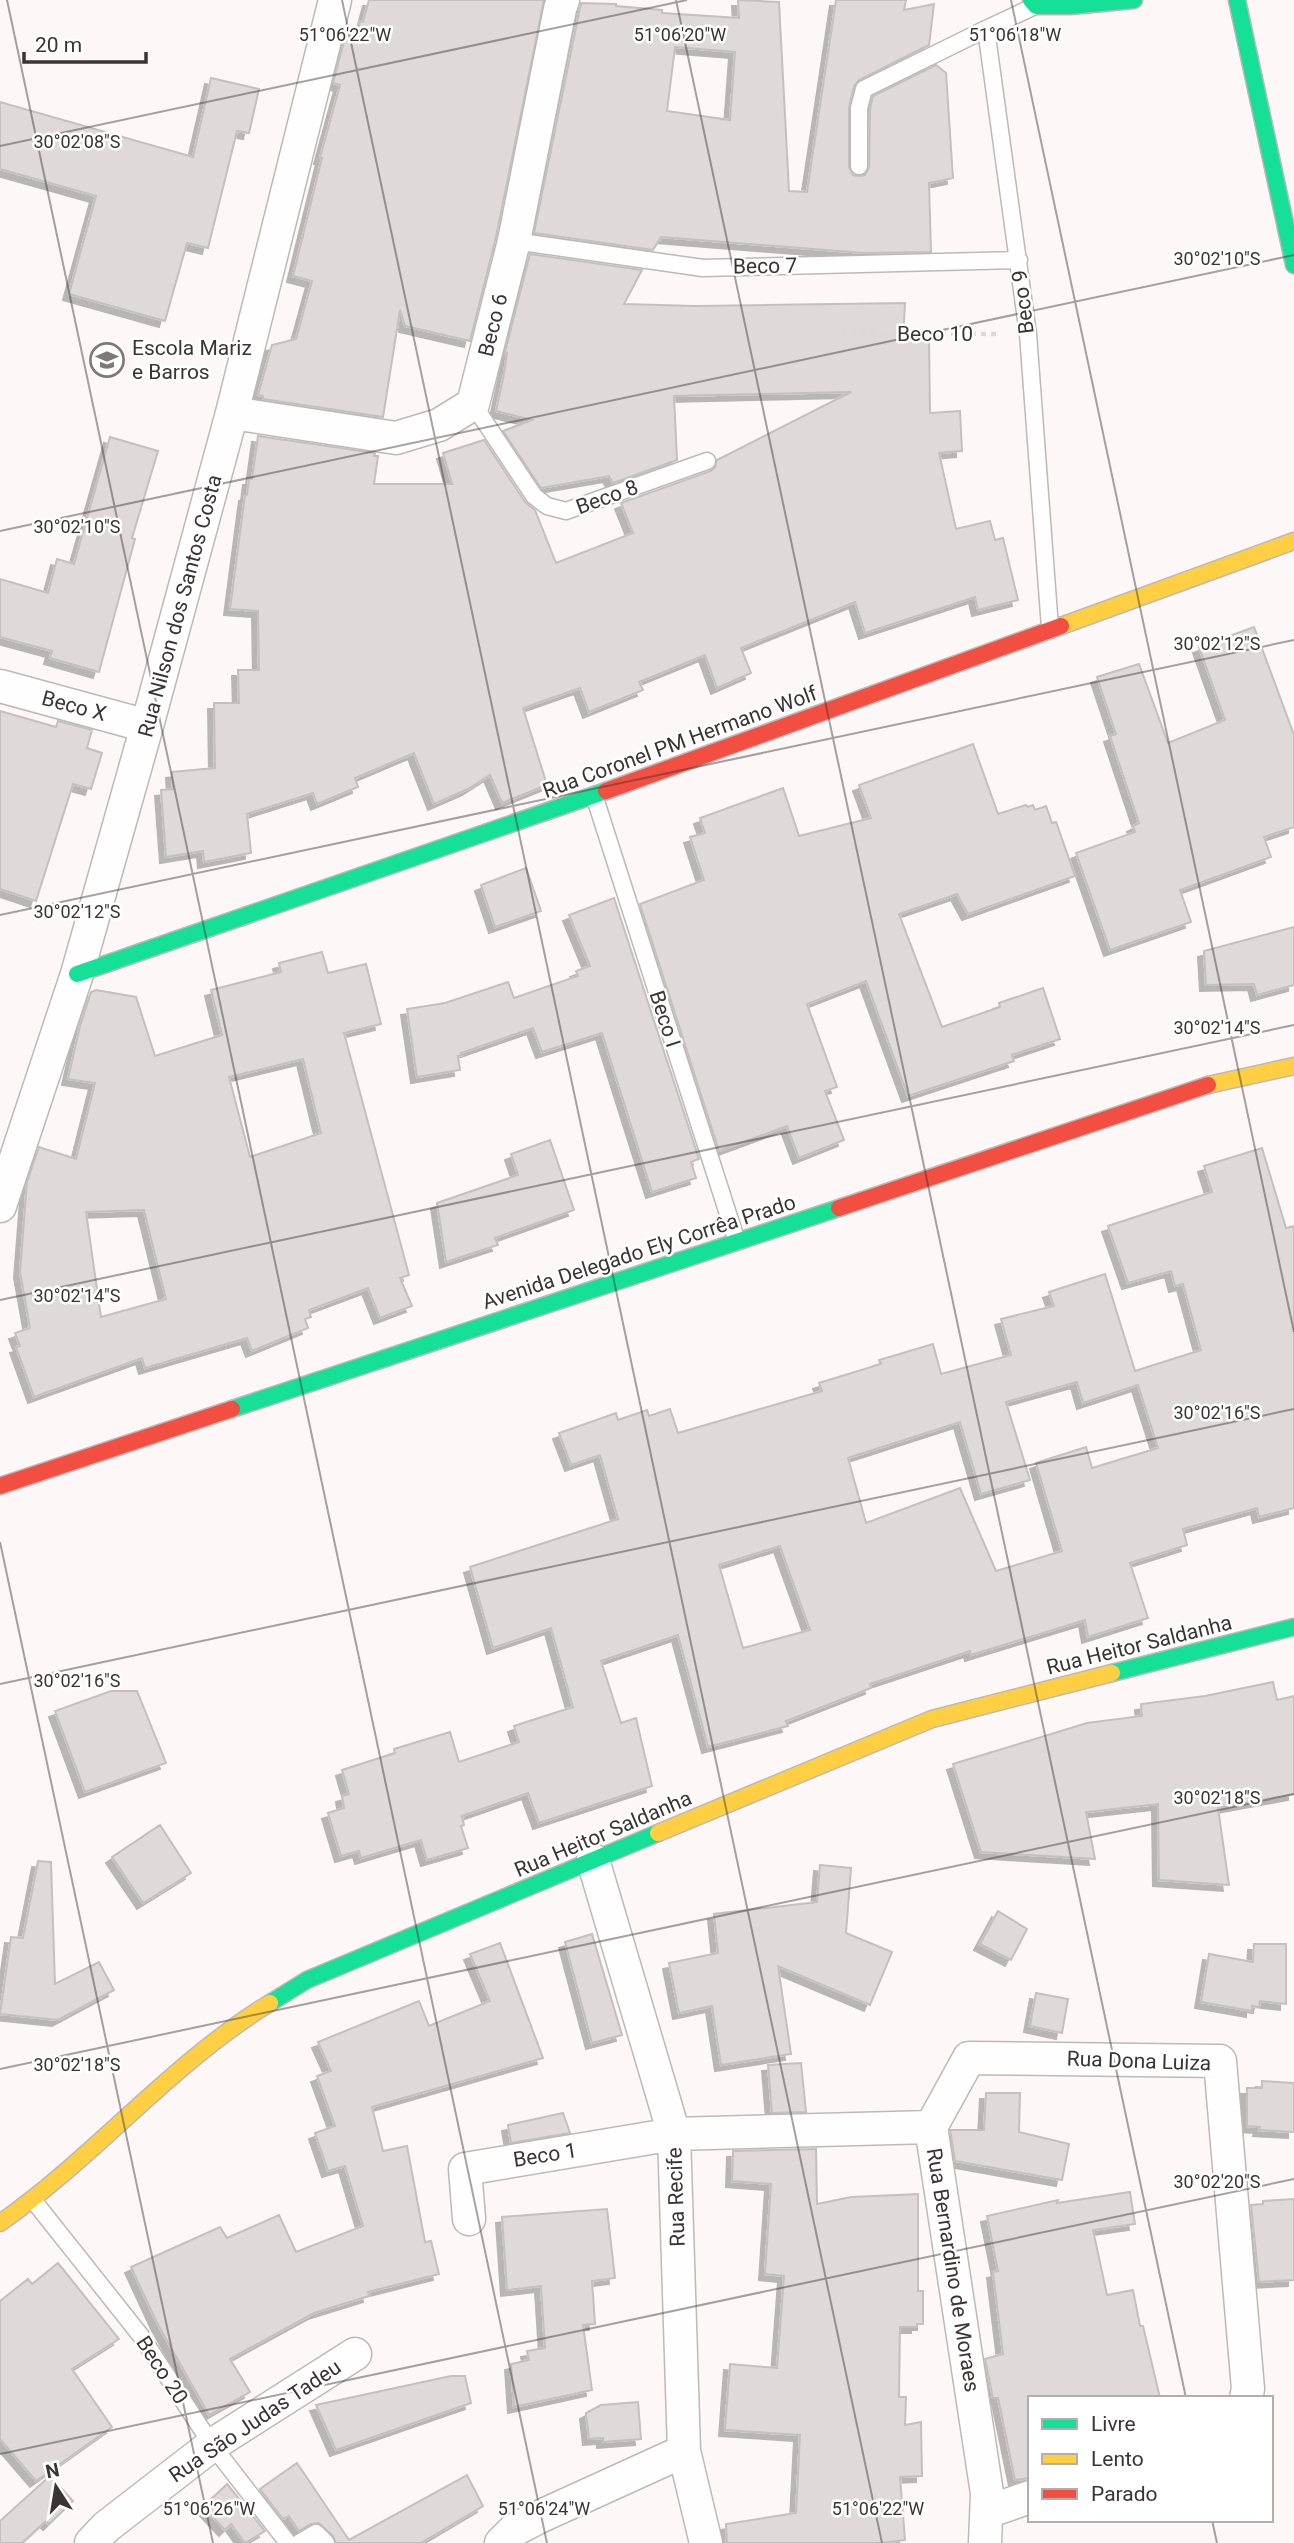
<svg xmlns="http://www.w3.org/2000/svg" width="1294" height="2543" viewBox="0 0 1294 2543" font-family="Roboto,sans-serif">
<style>
.building{fill:#dfd9d9;stroke:#c5bfbf;stroke-width:2;fill-rule:evenodd;filter:url(#shadow)}
.lines{fill:none;stroke-linecap:round;stroke-linejoin:round}
.lane-casing{stroke:#beb9b9;stroke-width:19}
.street-casing{stroke:#beb9b9;stroke-width:35}
.fast-casing{stroke:#beb9b9;stroke-width:19}
.slow-casing{stroke:#beb9b9;stroke-width:19}
.jam-casing{stroke:#beb9b9;stroke-width:19}
.path{stroke:#dbd9d9;stroke-width:4.5;stroke-dasharray:5 5;stroke-linecap:butt}
.lane{stroke:#fffefe;stroke-width:16}
.street{stroke:#fffefe;stroke-width:32}
.fast{stroke:#16e098;stroke-width:16}
.slow{stroke:#ffcf43;stroke-width:16}
.jam{stroke:#f24e42;stroke-width:16}
.ticks{fill:none;stroke:#3a3434;stroke-width:2;stroke-opacity:0.45}
.labels{text-anchor:middle;stroke-width:5;stroke-linejoin:round;paint-order:stroke}
.street-label{font-size:21px;fill:#3a3434;stroke:#fff}
.poi-label{font-size:21px;fill:#3a3434;stroke:#fff;text-anchor:start}
.ticks-label{font-size:18px;text-anchor:middle;fill:#3a3434;stroke:#fff;stroke-width:5;stroke-linejoin:round;paint-order:stroke}
</style>
<defs>
<filter id="shadow"><feDropShadow dx="-6" dy="6" stdDeviation="0" flood-color="#0004"/></filter>
</defs>
<rect width="100%" height="100%" fill="#fdf7f7"/>
<path class="building" d="M 369,0 L 544,0 L 496,237 L 470,341 L 405,326 L 400,310 L 383,417 L 263,399 L 263,396 L 258,395 L 272,345 L 296,339 L 312,281 L 293,276 L 322,158 L 320,158 L 340,85 L 333,83 L 347,30 L 357,33 L 360,21 L 363,22 Z
M 738,0 L 779,2 L 789,191 L 807,192 L 836,0 L 906,0 L 904,10 L 934,4 L 929,45 L 859,80 L 854,86 L 849,108 L 849,167 L 853,175 L 860,176 L 865,175 L 869,167 L 870,109 L 873,96 L 936,65 L 946,73 L 953,178 L 929,183 L 931,252 L 864,253 L 661,237 L 653,250 L 534,233 L 581,3 L 616,4 L 616,6 L 662,10 L 662,13 L 739,18 ZM 675,47 L 735,52 L 730,120 L 667,111 Z
M 211,78 L 259,89 L 249,133 L 237,131 L 208,248 L 187,243 L 165,321 L 69,294 L 96,196 L 0,169 L 0,102 L 193,157 Z
M 530,254 L 642,270 L 624,304 L 695,306 L 905,303 L 903,340 L 929,339 L 930,413 L 960,411 L 962,451 L 939,453 L 956,529 L 990,521 L 995,540 L 1003,538 L 1018,600 L 978,610 L 975,597 L 865,633 L 855,602 L 741,648 L 751,673 L 717,688 L 705,655 L 639,682 L 643,690 L 589,712 L 580,688 L 523,708 L 547,785 L 502,803 L 490,775 L 468,789 L 434,804 L 414,753 L 355,778 L 358,787 L 317,804 L 313,793 L 247,814 L 251,853 L 204,862 L 203,851 L 166,857 L 161,790 L 173,789 L 172,772 L 215,768 L 214,703 L 239,703 L 238,670 L 259,670 L 258,611 L 230,609 L 245,495 L 247,495 L 249,479 L 252,479 L 258,436 L 375,453 L 374,456 L 378,456 L 374,484 L 452,484 L 443,453 L 484,440 L 525,502 L 535,510 L 556,563 L 633,533 L 621,503 L 711,471 L 715,467 L 717,460 L 851,392 L 674,396 L 677,460 L 613,483 L 609,476 L 541,488 L 503,431 L 532,420 L 496,411 L 504,374 L 507,353 L 505,352 Z
M 110,437 L 158,451 L 132,538 L 135,539 L 99,672 L 50,658 L 52,651 L 0,637 L 0,579 L 48,593 L 57,559 L 74,564 Z
M 1254,627 L 1294,735 L 1294,827 L 1264,837 L 1271,857 L 1180,890 L 1191,922 L 1110,950 L 1076,853 L 1135,832 L 1133,826 L 1139,823 L 1110,736 L 1116,734 L 1097,677 L 1139,664 L 1168,743 L 1225,720 L 1199,647 Z
M 0,711 L 56,727 L 58,721 L 92,730 L 87,748 L 102,753 L 91,789 L 73,784 L 36,901 L 0,889 Z
M 973,744 L 998,814 L 1026,805 L 1028,807 L 1033,805 L 1035,810 L 1046,806 L 1052,823 L 1056,822 L 1075,876 L 968,914 L 957,894 L 899,914 L 942,1027 L 1000,1007 L 999,1003 L 1043,988 L 1060,1039 L 1012,1055 L 1014,1061 L 908,1096 L 866,981 L 807,1004 L 837,1087 L 825,1091 L 844,1140 L 799,1158 L 787,1126 L 719,1151 L 640,904 L 704,880 L 690,837 L 705,833 L 700,818 L 783,788 L 799,836 L 871,818 L 859,785 Z
M 526,868 L 541,911 L 495,927 L 481,885 Z
M 614,898 L 699,1159 L 691,1162 L 696,1178 L 652,1192 L 602,1033 L 542,1052 L 533,1028 L 461,1053 L 462,1055 L 458,1056 L 460,1070 L 417,1077 L 407,1009 L 445,1003 L 508,982 L 514,998 L 578,976 L 576,971 L 590,966 L 569,915 Z
M 1294,927 L 1294,985 L 1257,995 L 1254,984 L 1206,985 L 1204,951 Z
M 322,952 L 328,973 L 366,964 L 381,1024 L 344,1033 L 409,1275 L 400,1278 L 412,1306 L 380,1318 L 368,1288 L 309,1310 L 311,1317 L 305,1319 L 308,1328 L 252,1351 L 247,1338 L 145,1368 L 142,1358 L 34,1397 L 16,1347 L 20,1346 L 15,1333 L 30,1328 L 20,1272 L 27,1182 L 39,1147 L 76,1159 L 95,1083 L 68,1079 L 80,1026 L 91,992 L 96,990 L 136,997 L 155,1056 L 222,1035 L 211,990 L 281,972 L 279,963 ZM 303,1059 L 321,1133 L 250,1157 L 229,1077 ZM 144,1210 L 166,1299 L 101,1317 L 86,1212 Z
M 550,1140 L 574,1210 L 495,1238 L 498,1245 L 446,1262 L 437,1203 L 518,1175 L 511,1154 Z
M 1262,1148 L 1286,1228 L 1294,1226 L 1294,1508 L 1259,1517 L 1257,1508 L 1183,1529 L 1187,1545 L 1130,1563 L 1148,1618 L 1088,1637 L 1085,1620 L 971,1655 L 970,1651 L 870,1684 L 871,1688 L 786,1721 L 788,1726 L 708,1747 L 678,1635 L 601,1661 L 621,1723 L 636,1718 L 652,1786 L 539,1823 L 528,1793 L 462,1816 L 464,1825 L 461,1826 L 468,1848 L 427,1860 L 421,1840 L 361,1858 L 359,1851 L 341,1856 L 328,1813 L 344,1808 L 342,1796 L 349,1794 L 342,1770 L 395,1753 L 394,1749 L 450,1732 L 459,1762 L 519,1742 L 514,1726 L 573,1707 L 551,1628 L 493,1648 L 470,1567 L 618,1519 L 600,1455 L 571,1465 L 559,1433 L 616,1413 L 618,1420 L 647,1410 L 649,1416 L 670,1409 L 678,1433 L 822,1391 L 819,1383 L 881,1364 L 879,1360 L 933,1344 L 941,1374 L 1011,1355 L 1001,1319 L 1054,1306 L 1049,1292 L 1105,1274 L 1135,1371 L 1201,1350 L 1183,1284 L 1175,1286 L 1171,1271 L 1128,1283 L 1108,1226 L 1212,1192 L 1204,1166 ZM 1077,1382 L 1083,1403 L 1138,1385 L 1158,1448 L 1092,1468 L 1086,1447 L 1036,1463 L 1062,1551 L 996,1571 L 960,1488 L 866,1523 L 848,1458 L 960,1422 L 981,1494 L 1030,1480 L 1006,1402 ZM 780,1546 L 810,1630 L 743,1648 L 719,1565 Z
M 1273,1682 L 1277,1700 L 1294,1696 L 1294,1794 L 1218,1808 L 1229,1885 L 1159,1880 L 1158,1804 L 1086,1812 L 1095,1859 L 981,1852 L 953,1764 L 1087,1723 L 1142,1716 L 1141,1704 L 1205,1696 Z
M 111,1691 L 137,1691 L 166,1763 L 85,1792 L 55,1711 Z
M 160,1825 L 191,1873 L 143,1903 L 112,1857 Z
M 38,1861 L 51,1862 L 55,1984 L 99,1962 L 114,1990 L 58,2020 L 0,2014 L 11,1937 L 23,1938 Z
M 820,1865 L 851,1868 L 846,1933 L 892,1952 L 870,2005 L 778,1966 L 791,2054 L 721,2065 L 712,2006 L 679,2013 L 669,1963 L 718,1953 L 714,1914 L 817,1902 Z
M 998,1911 L 1027,1929 L 1011,1960 L 980,1944 Z
M 592,1934 L 622,2035 L 592,2043 L 565,1942 Z
M 500,1943 L 543,2058 L 372,2107 L 383,2151 L 407,2146 L 425,2242 L 431,2241 L 439,2274 L 368,2292 L 369,2296 L 314,2313 L 230,2359 L 250,2392 L 209,2415 L 157,2323 L 131,2267 L 220,2227 L 227,2238 L 279,2215 L 296,2252 L 363,2226 L 345,2166 L 328,2171 L 315,2133 L 335,2126 L 317,2076 L 331,2071 L 318,2042 L 419,2001 L 429,2026 L 490,2001 L 470,1954 Z
M 1254,1944 L 1286,1944 L 1286,2004 L 1260,2001 L 1259,2007 L 1252,2006 L 1252,2011 L 1201,2002 L 1209,1954 L 1253,1962 Z
M 1036,1993 L 1068,1999 L 1062,2033 L 1030,2026 Z
M 801,2063 L 806,2112 L 772,2113 L 768,2065 Z
M 1262,2081 L 1294,2083 L 1294,2132 L 1259,2130 L 1260,2127 L 1247,2126 L 1247,2088 L 1262,2088 Z
M 986,2093 L 1020,2093 L 1019,2132 L 1069,2144 L 1062,2180 L 955,2161 L 950,2130 L 984,2130 Z
M 563,2113 L 570,2133 L 511,2143 L 508,2125 Z
M 816,2149 L 817,2204 L 851,2197 L 918,2194 L 918,2291 L 923,2291 L 923,2324 L 917,2324 L 917,2327 L 900,2327 L 899,2397 L 906,2397 L 905,2425 L 921,2422 L 922,2476 L 900,2477 L 905,2540 L 881,2543 L 727,2543 L 726,2524 L 796,2513 L 800,2435 L 725,2430 L 730,2364 L 777,2368 L 784,2276 L 765,2274 L 771,2184 L 732,2181 L 733,2151 Z
M 1130,2192 L 1135,2224 L 1093,2230 L 1107,2295 L 1133,2290 L 1140,2326 L 1143,2326 L 1160,2398 L 1030,2398 L 1030,2478 L 1015,2480 L 998,2398 L 993,2398 L 985,2359 L 1003,2354 L 993,2272 L 998,2271 L 987,2216 L 1058,2200 L 1057,2203 Z
M 1294,2199 L 1294,2280 L 1259,2282 L 1251,2205 L 1263,2204 L 1263,2201 Z
M 607,2209 L 615,2278 L 592,2281 L 595,2324 L 583,2325 L 592,2390 L 514,2407 L 511,2364 L 529,2360 L 527,2351 L 545,2348 L 541,2286 L 507,2290 L 502,2217 Z
M 58,2263 L 119,2339 L 72,2369 L 112,2427 L 36,2481 L 0,2439 L 0,2301 L 28,2279 L 32,2284 Z
M 451,2376 L 465,2376 L 471,2403 L 336,2450 L 316,2405 Z
M 638,2402 L 641,2439 L 603,2442 L 603,2438 L 589,2439 L 586,2413 L 601,2405 Z
M 297,2463 L 349,2540 L 467,2475 L 483,2506 L 421,2543 L 336,2543 L 333,2536 L 319,2523 L 311,2524 L 299,2531 L 289,2516 L 283,2519 L 260,2489 Z
M 50,2476 L 73,2501 L 49,2524 L 46,2521 L 22,2543 L 0,2543 L 0,2521 Z
M 227,2484 L 265,2531 L 245,2543 L 231,2524 L 225,2530 L 203,2507 Z"/>
<g class="lines">
<g class="lane-casing">
<path id="lane" d="M 1035,6 L 986,29 L 1028,334 L 1050,628
M 859,166 L 859,108 L 864,89 L 986,29
M 514,241 L 703,268 L 1019,260
M 473,404 L 534,496 L 547,506 L 566,511 L 707,461
M 594,795 L 737,1242
M 33,2200 L 141,2336 L 212,2445 L 288,2543
M 299,2543 L 316,2533 L 326,2543"/>
</g>
<g class="street-casing">
<path id="street" d="M 232,413 L 396,438 L 439,425 L 473,404 L 514,241 L 560,9 L 563,0
M 0,686 L 147,726
M 0,1206 L 77,974 L 147,726 L 232,413 L 335,0
M 593,1860 L 674,2134 L 684,2451 L 706,2543
M 931,2127 L 969,2058 L 1220,2061 L 1248,2389 L 1246,2398
M 469,2219 L 465,2169 L 674,2134 L 931,2127 L 987,2493 L 985,2543
M 987,2512 L 1030,2497
M 91,2543 L 106,2527 L 212,2445 L 355,2354
M 501,2543 L 514,2530 L 539,2517 L 684,2451"/>
</g>
<g class="fast-casing">
<path id="fast" d="M 1031,0 L 1036,6 L 1070,6 L 1134,0
M 1237,0 L 1294,265
M 77,974 L 606,791
M 232,1409 L 839,1208
M 1112,1673 L 1294,1627
M 270,2003 L 307,1980 L 658,1833"/>
</g>
<g class="slow-casing">
<path id="slow" d="M 1061,626 L 1294,541
M 1208,1085 L 1294,1066
M 658,1833 L 932,1719 L 1112,1673
M 0,2223 C 95,2157 170,2064 270,2003"/>
</g>
<g class="jam-casing">
<path id="jam" d="M 606,791 L 1061,626
M 839,1208 L 1208,1085
M 0,1486 L 232,1409"/>
</g>
<path class="path" d="M 841,333 L 1001,334"/>
<use href="#lane" class="lane"/>
<use href="#street" class="street"/>
<use href="#fast" class="fast"/>
<use href="#slow" class="slow"/>
<use href="#jam" class="jam"/>
</g>
<path class="ticks" d="M 7,0 L 547,2543M 342,0 L 882,2543M 676,0 L 1186,2398M 1011,0 L 1294,1332M 0,146 L 687,0M 0,531 L 1294,255M 0,915 L 1294,640M 0,1300 L 1294,1025M 0,1542 L 213,2543M 0,1684 L 1294,1409M 0,2069 L 1294,1794M 0,2454 L 1294,2179M 1212,2520 L 1217,2543"/>
<defs>
<g id="school-ring" transform="scale(1.75)"><circle r="9.5" fill="#fff" stroke="#7e7878" stroke-width="1.5"/><path d="M0-5L7-2L0 1L-7-2ZM-4 1L0 2.5L4 1V4Q0 6-4 4Z" fill="#7e7878"/></g>
</defs>
<g fill-rule="evenodd">
<use href="#school-ring" x="107" y="360"/>
</g>
<g class="labels">
<g class="street-label">
<text transform="translate(765 266) rotate(-1)" y="7">Beco 7</text>
<text transform="translate(1023 302) rotate(-97)" y="7">Beco 9</text>
<text transform="translate(493 325) rotate(-76)" y="7">Beco 6</text>
<text x="935" y="341">Beco 10</text>
<text transform="translate(607 497) rotate(-20)" y="7">Beco 8</text>
<text transform="translate(180 606) rotate(-75)" y="7">Rua Nilson dos Santos Costa</text>
<text transform="translate(74 706) rotate(15)" y="7">Beco X</text>
<text transform="translate(680 742) rotate(-20)" y="7">Rua Coronel PM Hermano Wolf</text>
<text transform="translate(665 1019) rotate(72)" y="7">Beco I</text>
<text transform="translate(639 1252) rotate(-18)" y="7">Avenida Delegado Ely Corrêa Prado</text>
<text transform="translate(1139 1645) rotate(-14)" y="7">Rua Heitor Saldanha</text>
<text transform="translate(603 1834) rotate(-23)" y="7">Rua Heitor Saldanha</text>
<text transform="translate(1139 2061) rotate(2)" y="7">Rua Dona Luiza</text>
<text transform="translate(545 2155) rotate(-9)" y="7">Beco 1</text>
<text transform="translate(676 2197) rotate(-92)" y="7">Rua Recife</text>
<text transform="translate(953 2270) rotate(81)" y="7">Rua Bernardino de Moraes</text>
<text transform="translate(162 2370) rotate(57)" y="7">Beco 20</text>
<text transform="translate(255 2421) rotate(-34)" y="7">Rua São Judas Tadeu</text>
</g>
<g class="poi-label">
<text x="132" y="355">Escola Mariz<tspan x="132" dy="24">e Barros</tspan></text>
</g>
</g>
<g class="ticks-label">
<text x="345" y="41">51°06'22"W</text>
<text x="680" y="41">51°06'20"W</text>
<text x="1015" y="41">51°06'18"W</text>
<text x="77" y="148">30°02'08"S</text>
<text x="1217" y="265">30°02'10"S</text>
<text x="77" y="533">30°02'10"S</text>
<text x="1217" y="650">30°02'12"S</text>
<text x="77" y="918">30°02'12"S</text>
<text x="1217" y="1034">30°02'14"S</text>
<text x="77" y="1302">30°02'14"S</text>
<text x="1217" y="1419">30°02'16"S</text>
<text x="77" y="1687">30°02'16"S</text>
<text x="1217" y="1804">30°02'18"S</text>
<text x="77" y="2071">30°02'18"S</text>
<text x="1217" y="2188">30°02'20"S</text>
<text x="209" y="2515">51°06'26"W</text>
<text x="544" y="2515">51°06'24"W</text>
<text x="878" y="2515">51°06'22"W</text>
</g>
<rect x="1028" y="2396" width="245" height="126" fill="#ffffff" stroke="#b0aeae" stroke-width="2"/>
<rect x="1042" y="2419" width="35" height="10" fill="#16e098" stroke="#b0aeae" stroke-width="2"/>
<text x="1091" y="2431" font-size="21" fill="#3a3434">Livre</text>
<rect x="1042" y="2454" width="35" height="10" fill="#ffcf43" stroke="#b0aeae" stroke-width="2"/>
<text x="1091" y="2466" font-size="21" fill="#3a3434">Lento</text>
<rect x="1042" y="2489" width="35" height="10" fill="#f24e42" stroke="#b0aeae" stroke-width="2"/>
<text x="1091" y="2501" font-size="21" fill="#3a3434">Parado</text>
<g transform="translate(56 2487) rotate(348)" stroke="#ffffff" stroke-width="5" paint-order="stroke">
<path d="M0-5L12 26L0 18L-12 26Z" fill="#3a3434"/>
<text y="-10" font-size="19" font-weight="bold" text-anchor="middle" fill="#3a3434">N</text>
</g>
<path d="M24 52v10h122v-10" fill="none" stroke="#3a3434" stroke-width="3.5"/>
<text x="35" y="52" font-size="21" fill="#3a3434" stroke="#ffffff" stroke-width="5" paint-order="stroke">20 m</text>
</svg>
